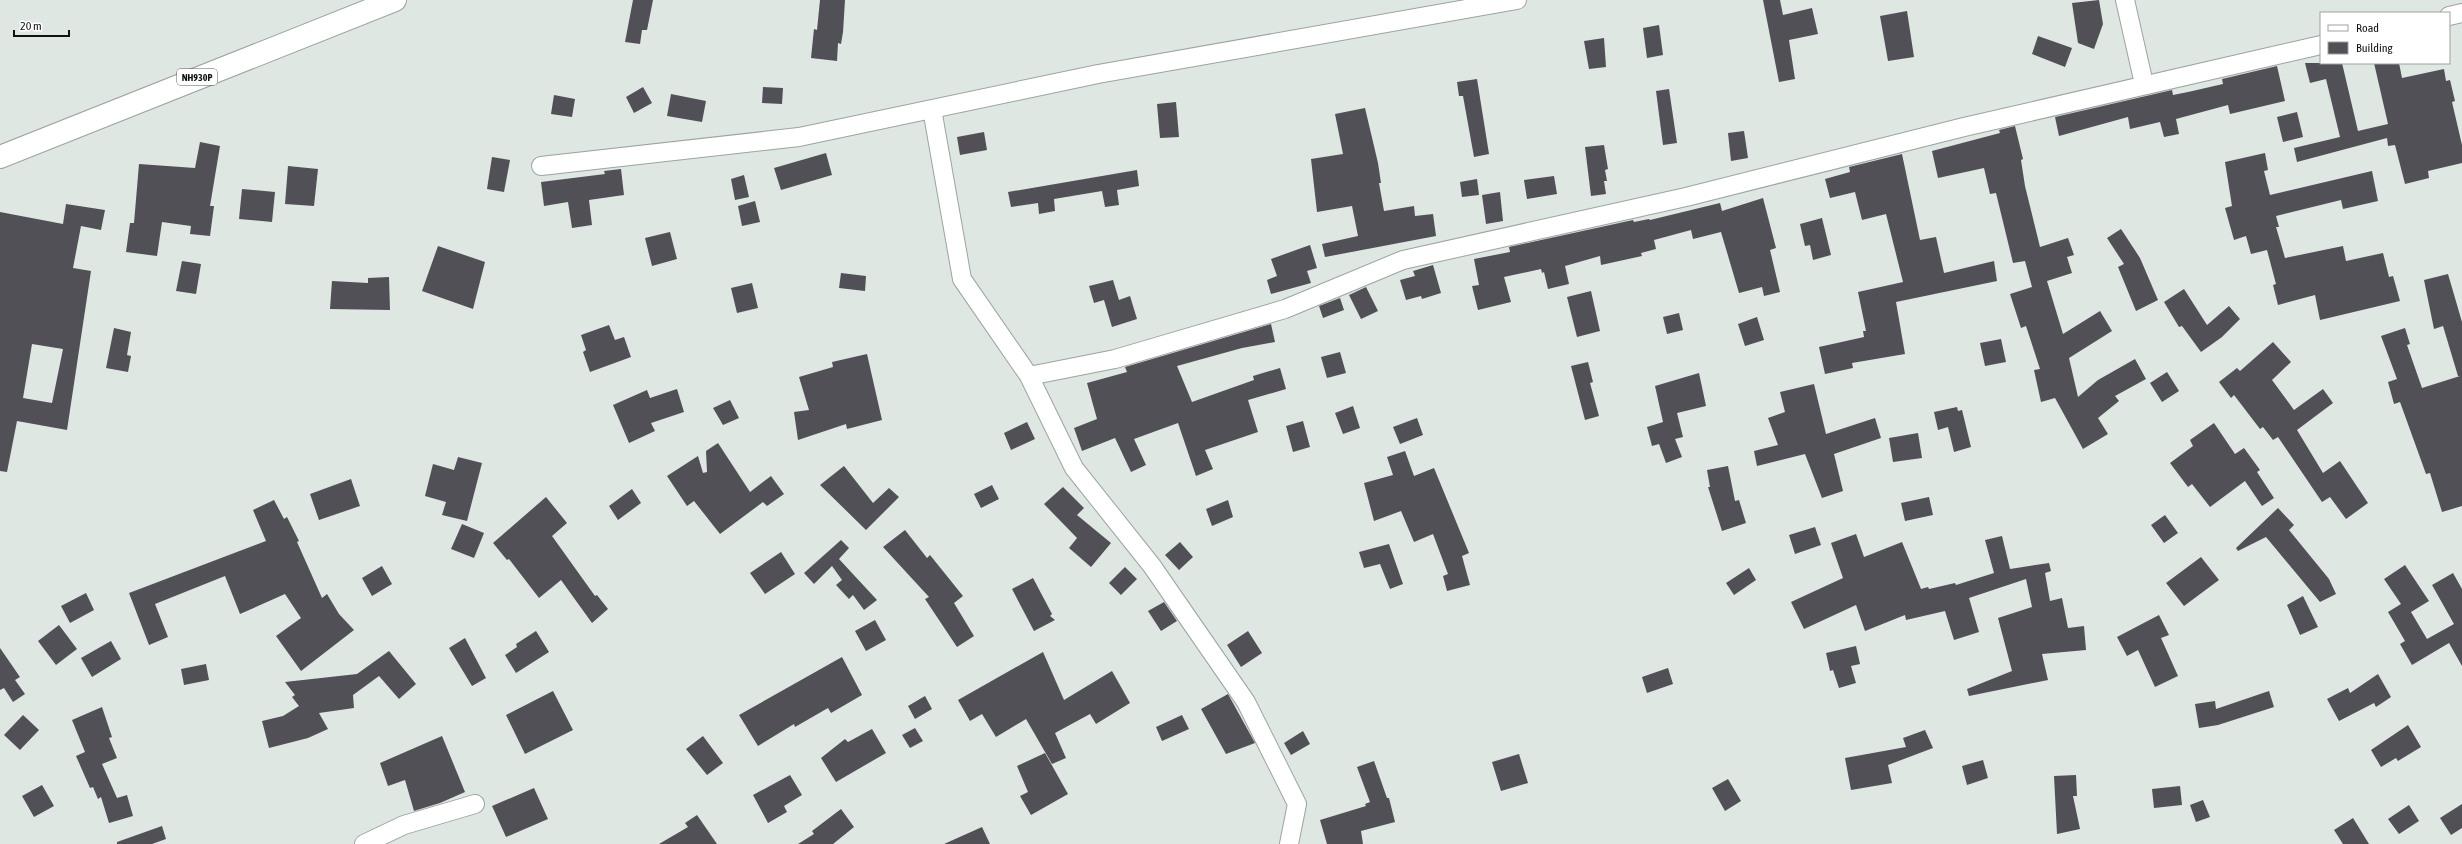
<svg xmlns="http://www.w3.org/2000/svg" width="2462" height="844" viewBox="0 0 2462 844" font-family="'Asap Condensed',sans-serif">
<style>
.building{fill:#515056;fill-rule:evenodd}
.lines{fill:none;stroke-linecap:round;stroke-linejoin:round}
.street-casing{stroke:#9ca4a0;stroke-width:20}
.highway-casing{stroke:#9ca4a0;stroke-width:24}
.street{stroke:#fff;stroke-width:18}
.highway{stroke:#fff;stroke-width:22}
.labels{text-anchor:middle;stroke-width:4;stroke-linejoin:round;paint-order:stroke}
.shield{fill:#fff;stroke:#585a59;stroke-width:1}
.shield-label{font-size:10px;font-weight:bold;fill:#101312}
</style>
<rect width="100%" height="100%" fill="#dee7e2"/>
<path class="building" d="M 633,0 L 653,0 L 647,30 L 642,30 L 640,44 L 625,42 Z
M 820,0 L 845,0 L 843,32 L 841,44 L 838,43 L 837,61 L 811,58 L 814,29 L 817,30 Z
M 1763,0 L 1780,0 L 1783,15 L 1812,8 L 1818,34 L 1789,40 L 1795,79 L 1779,82 Z
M 2099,0 L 2103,24 L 2094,49 L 2078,43 L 2072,3 Z
M 1907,11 L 1914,57 L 1888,61 L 1880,16 Z
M 1659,25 L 1663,55 L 1647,58 L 1643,28 Z
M 2038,36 L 2072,48 L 2065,67 L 2032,54 Z
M 1604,38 L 1606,67 L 1589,69 L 1584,41 Z
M 2305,63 L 2342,63 L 2358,131 L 2388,124 L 2374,63 L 2399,63 L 2402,78 L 2444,69 L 2446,81 L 2450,80 L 2455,101 L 2452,102 L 2462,145 L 2462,163 L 2428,171 L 2429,178 L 2405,184 L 2395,145 L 2388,146 L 2387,138 L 2297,162 L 2294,148 L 2340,137 L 2326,79 L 2310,83 Z
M 2277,66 L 2285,101 L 2230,114 L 2228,105 L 2176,119 L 2179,134 L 2164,137 L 2160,122 L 2130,129 L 2128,117 L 2059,136 L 2055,117 L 2172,90 L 2173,95 L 2188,92 L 2223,84 L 2222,79 Z
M 1477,79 L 1489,154 L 1474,157 L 1463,96 L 1459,96 L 1457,82 Z
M 643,87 L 652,103 L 634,113 L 626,97 Z
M 763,87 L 783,88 L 782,104 L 762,103 Z
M 1669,89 L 1677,143 L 1663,145 L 1656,91 Z
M 671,94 L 706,101 L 702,122 L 667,116 Z
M 554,95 L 575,99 L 572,117 L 551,114 Z
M 1176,102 L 1179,137 L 1160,138 L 1157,104 Z
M 1365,108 L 1378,163 L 1381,183 L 1379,183 L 1384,211 L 1414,206 L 1415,216 L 1433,214 L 1436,236 L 1325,257 L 1322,244 L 1358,236 L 1352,206 L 1317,212 L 1311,159 L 1343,154 L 1335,114 Z
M 2297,112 L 2303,137 L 2283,142 L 2277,117 Z
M 2015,126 L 2023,159 L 2021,160 L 2025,186 L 2040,247 L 2068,238 L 2074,255 L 2067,257 L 2072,273 L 2047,281 L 2063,334 L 2100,311 L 2112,331 L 2069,358 L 2078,397 L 2098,380 L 2135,359 L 2146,379 L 2115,396 L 2119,401 L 2098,418 L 2108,434 L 2083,449 L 2055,398 L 2041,402 L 2034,370 L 2040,369 L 2026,326 L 2021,328 L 2010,294 L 2032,287 L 2025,261 L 2013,263 L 1996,193 L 1990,194 L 1984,168 L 1938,178 L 1932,151 L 2000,133 L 1999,130 Z
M 1744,131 L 1748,158 L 1731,161 L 1728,133 Z
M 984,132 L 987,150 L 960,155 L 957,137 Z
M 200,142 L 220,146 L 210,206 L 214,206 L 210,236 L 190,234 L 191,226 L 162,222 L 157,256 L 126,252 L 130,223 L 134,223 L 139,164 L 195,168 Z
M 1604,145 L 1608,169 L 1605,170 L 1607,181 L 1604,181 L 1606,194 L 1591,196 L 1585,147 Z
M 826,153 L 832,175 L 781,190 L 774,168 Z
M 2265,153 L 2268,170 L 2264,171 L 2270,195 L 2372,171 L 2378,201 L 2343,209 L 2341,200 L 2276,216 L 2279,227 L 2276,227 L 2285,258 L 2343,246 L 2346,261 L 2383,253 L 2389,277 L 2393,276 L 2400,301 L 2320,320 L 2315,295 L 2278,305 L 2273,285 L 2276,284 L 2267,250 L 2251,254 L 2246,236 L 2234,240 L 2225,208 L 2232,206 L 2225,162 Z
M 1902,154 L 1920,240 L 1936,237 L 1944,273 L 1994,261 L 1997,281 L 1896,302 L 1905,354 L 1852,363 L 1853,368 L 1825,374 L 1819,347 L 1864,337 L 1863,331 L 1866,331 L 1858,292 L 1903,282 L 1886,214 L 1862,220 L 1855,192 L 1830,198 L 1825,179 L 1850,172 L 1849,167 Z
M 492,157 L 510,160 L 504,192 L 487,189 Z
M 288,166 L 318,169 L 314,206 L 285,204 Z
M 621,169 L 624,195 L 589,200 L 592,225 L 572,228 L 568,202 L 544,206 L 541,182 L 605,174 L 604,171 Z
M 1137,170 L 1139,186 L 1117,190 L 1119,205 L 1105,207 L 1102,191 L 1054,199 L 1055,211 L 1039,214 L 1038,203 L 1011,207 L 1008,192 Z
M 744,175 L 749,197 L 735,200 L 731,179 Z
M 1554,176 L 1557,194 L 1527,199 L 1524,180 Z
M 1477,179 L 1479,195 L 1462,197 L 1460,182 Z
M 242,189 L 275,192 L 272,222 L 239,219 Z
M 1500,192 L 1503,221 L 1486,224 L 1482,195 Z
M 1763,198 L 1776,248 L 1770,250 L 1780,292 L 1764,296 L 1762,287 L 1739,293 L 1721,232 L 1693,239 L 1691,230 L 1654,240 L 1656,249 L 1641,253 L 1642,256 L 1601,265 L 1600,256 L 1565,266 L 1569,284 L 1548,289 L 1544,272 L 1542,273 L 1541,269 L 1504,277 L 1511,302 L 1478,310 L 1472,286 L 1479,285 L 1474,259 L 1510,252 L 1509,247 L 1633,220 L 1634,222 L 1649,219 L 1650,220 L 1720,203 L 1722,211 Z
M 755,201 L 760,222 L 742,226 L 738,206 Z
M 66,204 L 105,210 L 101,230 L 81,226 L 73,268 L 91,271 L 67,430 L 17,421 L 7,472 L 0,471 L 0,212 L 63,224 ZM 32,344 L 63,349 L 52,403 L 23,398 Z
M 1822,218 L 1831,255 L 1813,260 L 1810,245 L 1805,246 L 1800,224 Z
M 2121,229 L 2140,258 L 2158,300 L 2136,311 L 2118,267 L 2124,264 L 2107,238 Z
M 670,232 L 677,259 L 652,266 L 645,238 Z
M 1310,245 L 1317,268 L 1307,271 L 1311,283 L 1271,294 L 1267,280 L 1277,276 L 1271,259 Z
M 438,246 L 485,262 L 473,309 L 422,291 Z
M 182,261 L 201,264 L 196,294 L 176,291 Z
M 1433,265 L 1441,293 L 1422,299 L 1421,296 L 1406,300 L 1400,280 L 1415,276 L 1413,271 Z
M 841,273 L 866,276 L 865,291 L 839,288 Z
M 2448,274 L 2462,322 L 2462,506 L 2442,512 L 2430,473 L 2426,474 L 2400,402 L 2394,404 L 2388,382 L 2397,379 L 2381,336 L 2405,328 L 2410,344 L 2407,345 L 2422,388 L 2460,376 L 2458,376 L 2443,326 L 2434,329 L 2424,280 Z
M 389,277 L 390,310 L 330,309 L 332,281 L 368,283 L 368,278 Z
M 1113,280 L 1119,300 L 1130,296 L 1137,319 L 1112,327 L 1104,300 L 1094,303 L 1089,286 Z
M 752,283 L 758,308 L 737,313 L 731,288 Z
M 1366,287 L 1378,311 L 1361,319 L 1349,295 Z
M 2184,289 L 2207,325 L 2229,306 L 2240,319 L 2222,337 L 2201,352 L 2182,326 L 2179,327 L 2164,302 Z
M 1591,291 L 1600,331 L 1577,337 L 1567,297 Z
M 1340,298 L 1344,310 L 1323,318 L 1319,306 Z
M 1679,313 L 1683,330 L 1667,334 L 1663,317 Z
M 1757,317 L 1764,340 L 1745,346 L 1738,324 Z
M 1271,324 L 1275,342 L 1242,348 L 1177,366 L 1192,402 L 1254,380 L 1253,376 L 1280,368 L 1286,389 L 1248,400 L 1258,432 L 1205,450 L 1213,469 L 1196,476 L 1178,423 L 1134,439 L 1146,465 L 1131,472 L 1115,438 L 1082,451 L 1074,428 L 1097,419 L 1087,383 L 1127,372 L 1125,367 Z
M 609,325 L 615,340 L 624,337 L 631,357 L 590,372 L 583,352 L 586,350 L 581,335 Z
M 114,328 L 131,332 L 127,355 L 131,356 L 128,372 L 106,368 Z
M 2001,339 L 2006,362 L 1985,366 L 1980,343 Z
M 2273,342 L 2291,362 L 2272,380 L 2294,410 L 2323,389 L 2333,403 L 2297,430 L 2323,473 L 2340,461 L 2368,503 L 2346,519 L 2330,497 L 2322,502 L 2278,437 L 2273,440 L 2263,427 L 2260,429 L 2234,395 L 2231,398 L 2219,382 L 2237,368 L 2240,371 Z
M 1340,352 L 1346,373 L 1327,378 L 1321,357 Z
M 867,354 L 882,420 L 847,429 L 846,424 L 798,440 L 794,412 L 809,410 L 799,377 L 833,367 L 832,362 Z
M 1588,362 L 1593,382 L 1590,383 L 1599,416 L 1585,420 L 1571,366 Z
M 2167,372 L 2179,391 L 2162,402 L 2150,383 Z
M 1699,373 L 1706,406 L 1677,413 L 1683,437 L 1675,439 L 1682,457 L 1666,463 L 1659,444 L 1652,446 L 1647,427 L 1663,422 L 1655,386 Z
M 1814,384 L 1826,434 L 1875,418 L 1881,438 L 1834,454 L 1843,491 L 1822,498 L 1805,454 L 1757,466 L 1754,451 L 1778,445 L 1768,418 L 1785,412 L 1780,392 Z
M 677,389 L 684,412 L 651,423 L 655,431 L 629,443 L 613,405 L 647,390 L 650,398 Z
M 730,400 L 739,418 L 723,425 L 713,408 Z
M 1353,406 L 1360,428 L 1343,434 L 1335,413 Z
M 1957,407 L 1958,411 L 1962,410 L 1971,447 L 1954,452 L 1948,427 L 1938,430 L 1934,412 Z
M 1417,418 L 1423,435 L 1400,444 L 1393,427 Z
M 1303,421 L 1310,447 L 1293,452 L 1286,426 Z
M 1027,422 L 1035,439 L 1011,450 L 1004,433 Z
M 2214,423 L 2235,454 L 2244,448 L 2260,470 L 2257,472 L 2274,498 L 2262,506 L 2245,481 L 2210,507 L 2192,484 L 2188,487 L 2170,463 L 2193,446 L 2190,440 Z
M 1918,433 L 1922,458 L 1893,462 L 1889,438 Z
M 718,443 L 750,492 L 771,476 L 784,494 L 767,506 L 763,502 L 720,534 L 694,501 L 687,506 L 667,476 L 698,456 L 703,473 L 707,472 L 706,451 Z
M 1405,451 L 1414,476 L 1434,468 L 1469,553 L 1462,556 L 1470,585 L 1447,591 L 1443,576 L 1448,574 L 1433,534 L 1414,542 L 1401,511 L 1374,521 L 1364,483 L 1393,475 L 1387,457 Z
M 458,457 L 482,463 L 467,521 L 442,515 L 446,502 L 425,496 L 433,464 L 454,470 Z
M 844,466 L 873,503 L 889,488 L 899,497 L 866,530 L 820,485 Z
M 1728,466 L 1735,501 L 1739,500 L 1746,523 L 1722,531 L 1708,487 L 1710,487 L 1707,470 Z
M 351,479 L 360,506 L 319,520 L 310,494 Z
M 992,485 L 999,499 L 981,508 L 974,494 Z
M 1063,487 L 1084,508 L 1077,515 L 1111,543 L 1091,567 L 1069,548 L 1077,538 L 1044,504 Z
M 632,489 L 641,503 L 618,520 L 609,506 Z
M 546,497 L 567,523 L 552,536 L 595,596 L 597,595 L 608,609 L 592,623 L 561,580 L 539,598 L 509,559 L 507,560 L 493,543 Z
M 1929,497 L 1933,515 L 1905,521 L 1901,503 Z
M 274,500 L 284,519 L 287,517 L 299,541 L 297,542 L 322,598 L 327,594 L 339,614 L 354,630 L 301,671 L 276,636 L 301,618 L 285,594 L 240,614 L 225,576 L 155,604 L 168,637 L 149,645 L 129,593 L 266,541 L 253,510 Z
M 1228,500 L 1233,517 L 1212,526 L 1206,509 Z
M 2278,508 L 2294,525 L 2289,530 L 2329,579 L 2336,594 L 2320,602 L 2266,537 L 2238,551 L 2236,548 Z
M 2165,515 L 2178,533 L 2164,543 L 2151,525 Z
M 462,524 L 484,533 L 474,558 L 451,549 Z
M 1815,527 L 1821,545 L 1795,554 L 1789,535 Z
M 905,530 L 927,558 L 930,555 L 963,596 L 954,603 L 974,636 L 957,647 L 925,599 L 929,597 L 883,547 Z
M 1856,534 L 1864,557 L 1902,542 L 1921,589 L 1928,587 L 1929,589 L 1955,583 L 1956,585 L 1994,573 L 1985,540 L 2002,536 L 2010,569 L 2049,563 L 2051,571 L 2045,573 L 2050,601 L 2062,598 L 2068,628 L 2084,626 L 2086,650 L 2042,654 L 2048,680 L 1969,696 L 1967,689 L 2012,671 L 1998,618 L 2032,607 L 2026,579 L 1969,598 L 1979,632 L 1954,640 L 1945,611 L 1906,620 L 1905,615 L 1865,631 L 1856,605 L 1804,629 L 1791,602 L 1843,578 L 1831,543 Z
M 841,540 L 849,548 L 839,559 L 877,600 L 864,610 L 853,595 L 849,599 L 836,585 L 842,580 L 832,566 L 814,584 L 804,573 Z
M 1180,542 L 1193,557 L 1179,570 L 1165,555 Z
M 1389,544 L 1403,584 L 1390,589 L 1380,564 L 1364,568 L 1359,552 Z
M 781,552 L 795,574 L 765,594 L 750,573 Z
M 2201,557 L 2219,580 L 2184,606 L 2166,583 Z
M 2405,565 L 2429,601 L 2411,612 L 2427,639 L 2454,624 L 2432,585 L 2453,573 L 2462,589 L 2462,666 L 2449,643 L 2412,665 L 2400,644 L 2405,641 L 2388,612 L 2401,604 L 2384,579 Z
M 382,566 L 392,584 L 372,596 L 362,578 Z
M 1125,567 L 1137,579 L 1121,595 L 1109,583 Z
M 1749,568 L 1756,580 L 1734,595 L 1726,583 Z
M 1033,578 L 1052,614 L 1050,616 L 1055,620 L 1034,631 L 1012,589 Z
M 86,593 L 94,610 L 70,623 L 61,606 Z
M 2303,596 L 2318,627 L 2300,635 L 2287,605 Z
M 1164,602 L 1177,621 L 1161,631 L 1148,611 Z
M 2159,615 L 2169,635 L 2161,638 L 2178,676 L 2155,687 L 2138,650 L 2127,656 L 2117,637 Z
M 875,620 L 886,640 L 866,651 L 855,631 Z
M 59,625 L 77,649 L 56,665 L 38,641 Z
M 536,631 L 549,652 L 516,673 L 505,655 L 517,647 L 516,644 Z
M 1248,631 L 1262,653 L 1241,667 L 1227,645 Z
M 465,638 L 486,678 L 472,686 L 449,648 Z
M 111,641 L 121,659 L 92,677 L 81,658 Z
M 1856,646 L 1860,664 L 1851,666 L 1856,683 L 1839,688 L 1833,670 L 1830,671 L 1826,653 Z
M 0,648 L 20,677 L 15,680 L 25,694 L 13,702 L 4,688 L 0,690 Z
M 389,651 L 416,684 L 399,699 L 379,676 L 353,695 L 354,708 L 319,713 L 328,729 L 308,738 L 269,748 L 262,721 L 283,716 L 299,706 L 292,697 L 295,695 L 285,682 L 357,674 Z
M 1043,652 L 1064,700 L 1112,671 L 1130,703 L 1096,724 L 1090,714 L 1055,733 L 1066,758 L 1052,764 L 1026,719 L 996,737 L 982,714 L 970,721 L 958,700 Z
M 842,657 L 862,695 L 831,713 L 828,708 L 795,727 L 794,724 L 758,746 L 739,715 Z
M 206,664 L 209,680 L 184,685 L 181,669 Z
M 1668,668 L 1673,684 L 1647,693 L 1642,677 Z
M 2378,674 L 2391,697 L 2376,707 L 2374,703 L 2339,721 L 2327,699 L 2348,688 L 2350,693 Z
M 553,691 L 573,730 L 525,754 L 506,715 Z
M 2269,691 L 2274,707 L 2218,725 L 2199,728 L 2195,704 L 2215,701 L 2216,709 Z
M 1228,694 L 1255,743 L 1226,754 L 1201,709 Z
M 925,696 L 932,709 L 915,719 L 908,706 Z
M 102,707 L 112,737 L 109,738 L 117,758 L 102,764 L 117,798 L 127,795 L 133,816 L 109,823 L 101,797 L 98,799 L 93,787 L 90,788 L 76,756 L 85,752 L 72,720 Z
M 23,715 L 39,730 L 20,750 L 4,735 Z
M 1182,715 L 1189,729 L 1162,741 L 1156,727 Z
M 2408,725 L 2421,747 L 2398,761 L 2396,758 L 2381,767 L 2371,750 Z
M 915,728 L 923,741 L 910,748 L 902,735 Z
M 872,729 L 886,753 L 836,782 L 821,758 L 845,739 L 848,742 Z
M 1925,730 L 1933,748 L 1888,765 L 1892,783 L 1851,790 L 1845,758 L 1906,747 L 1903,738 Z
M 1303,731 L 1310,744 L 1291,755 L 1284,743 Z
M 442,736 L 465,792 L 440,803 L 414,811 L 405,780 L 388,786 L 380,763 Z
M 703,736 L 723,763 L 707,775 L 686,749 Z
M 1045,753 L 1068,794 L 1031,815 L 1020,796 L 1028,792 L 1017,766 Z
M 1519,754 L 1528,783 L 1501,791 L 1492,762 Z
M 1983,760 L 1988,778 L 1967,785 L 1962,766 Z
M 1374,761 L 1387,798 L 1389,798 L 1395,822 L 1361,831 L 1363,844 L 1327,844 L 1320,820 L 1366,806 L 1365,804 L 1370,802 L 1357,767 Z
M 790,775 L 802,795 L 784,806 L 787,812 L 768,823 L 753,795 Z
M 2076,775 L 2077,796 L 2073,796 L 2080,829 L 2057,834 L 2054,776 Z
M 1728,779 L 1741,801 L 1725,811 L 1712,788 Z
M 42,785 L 54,806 L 34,817 L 22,796 Z
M 2180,786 L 2182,805 L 2154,808 L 2152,789 Z
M 534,788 L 548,819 L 506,837 L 492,806 Z
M 2203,800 L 2210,817 L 2196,822 L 2190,805 Z
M 2462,804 L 2462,828 L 2451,835 L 2440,818 Z
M 2409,805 L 2419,821 L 2399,834 L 2388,819 Z
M 841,809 L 854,827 L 833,844 L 798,844 L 814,834 L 812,831 Z
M 697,815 L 717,844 L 659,844 L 688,827 L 685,823 Z
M 2353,818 L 2369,844 L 2343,844 L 2334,830 Z
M 162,826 L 166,839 L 152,844 L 117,844 L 117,842 Z
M 982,827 L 990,844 L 944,844 Z"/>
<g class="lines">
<g class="street-casing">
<path id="street" d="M 2125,0 L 2144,84
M 2449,16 L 2462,13
M 932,109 L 962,279 L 1029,376 L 1074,468 L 1152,566 L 1246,702 L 1297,804 L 1289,844
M 541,166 L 799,137 L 1098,74 L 1517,0
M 1029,376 L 1115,359 L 1285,309 L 1403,260 L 1686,197 L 1964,127 L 2321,45
M 364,844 L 404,825 L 475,804"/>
</g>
<g class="highway-casing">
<path id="highway" d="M 0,157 L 395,0"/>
</g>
<use href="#street" class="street"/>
<use href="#highway" class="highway"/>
</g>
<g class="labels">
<rect class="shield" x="177" y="69" width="40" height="16" rx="3"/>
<g class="shield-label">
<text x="197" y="81">NH930P</text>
</g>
</g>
<rect x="2320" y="12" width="130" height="52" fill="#ffffff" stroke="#9fa1a0"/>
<rect x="2328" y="25" width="20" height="6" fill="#ffffff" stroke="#9fa1a0"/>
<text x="2356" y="32" font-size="12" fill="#101312">Road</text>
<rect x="2328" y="42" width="20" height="12" fill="#515056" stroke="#9fa1a0"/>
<text x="2356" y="52" font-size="12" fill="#101312">Building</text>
<path d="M14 30v6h55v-6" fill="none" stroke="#101312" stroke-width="2"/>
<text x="20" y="30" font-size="12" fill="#101312" stroke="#ffffff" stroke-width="3" paint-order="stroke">20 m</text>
</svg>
